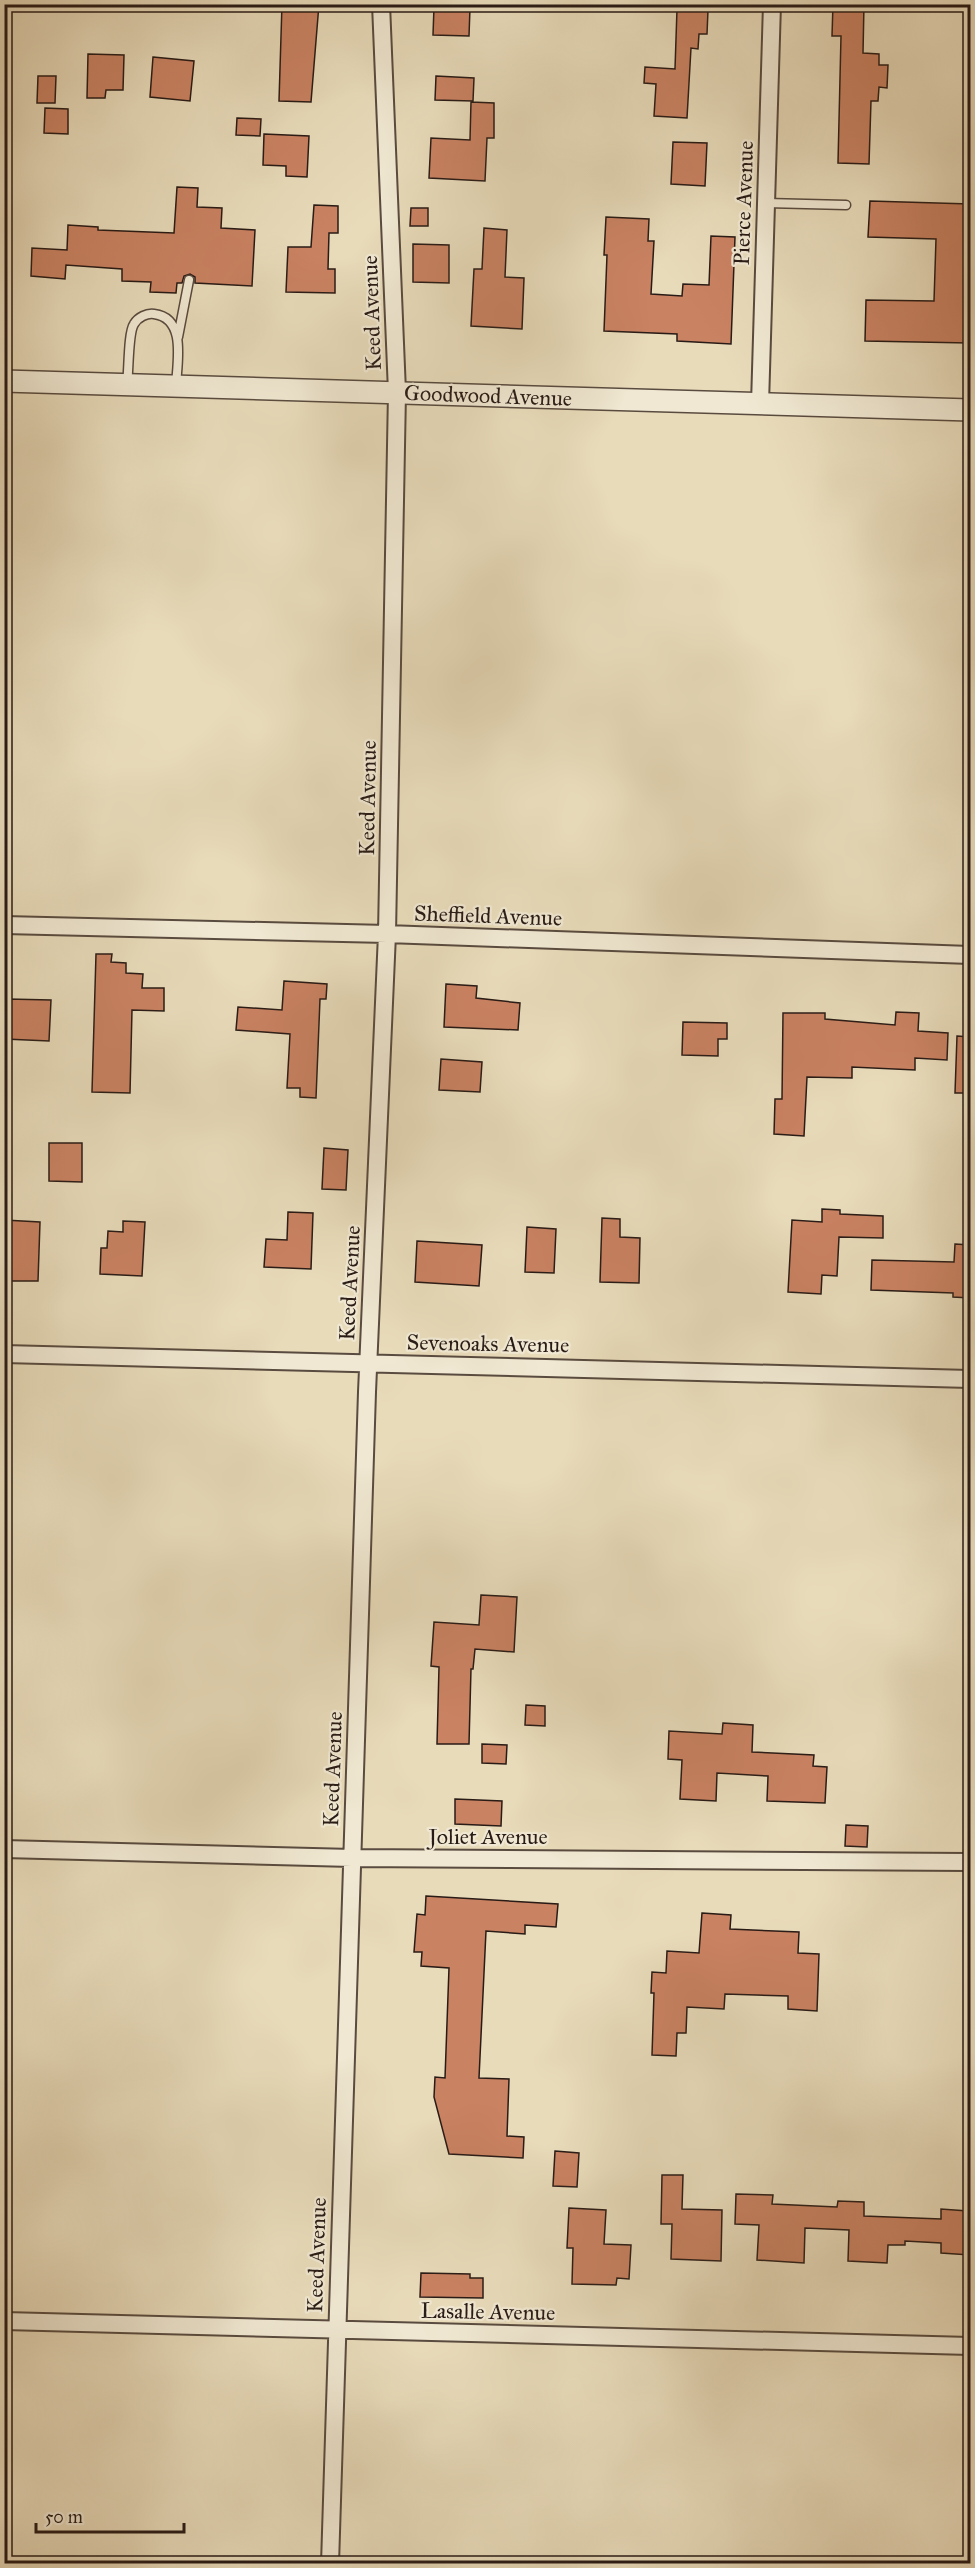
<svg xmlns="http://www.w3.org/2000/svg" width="975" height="2568" viewBox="0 0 975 2568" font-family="'IM FELL Great Primer',serif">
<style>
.building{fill:#c98262;stroke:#291b16;stroke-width:1.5}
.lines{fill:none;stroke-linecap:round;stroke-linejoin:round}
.service-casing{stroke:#594b3f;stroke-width:11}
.minor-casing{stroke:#594b3f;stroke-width:20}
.tertiary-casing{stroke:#594b3f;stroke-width:24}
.service{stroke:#f0e8d2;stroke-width:8}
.minor{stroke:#f0e8d2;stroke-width:16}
.tertiary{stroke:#f0e8d2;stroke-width:21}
.labels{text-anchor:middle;stroke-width:4.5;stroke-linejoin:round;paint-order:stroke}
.street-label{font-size:22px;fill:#291b16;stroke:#f0e8d2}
</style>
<rect width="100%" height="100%" fill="#e8dbba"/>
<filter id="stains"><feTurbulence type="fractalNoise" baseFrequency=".00333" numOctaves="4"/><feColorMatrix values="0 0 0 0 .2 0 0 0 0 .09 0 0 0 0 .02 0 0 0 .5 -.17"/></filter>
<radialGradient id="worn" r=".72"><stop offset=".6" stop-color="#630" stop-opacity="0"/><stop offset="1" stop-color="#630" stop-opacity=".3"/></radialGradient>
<path class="building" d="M 282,4 L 319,4 L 311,102 L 279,101 Z
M 833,4 L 864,4 L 863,53 L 879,54 L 879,65 L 888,65 L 887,88 L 879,87 L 878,101 L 871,101 L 869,164 L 838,163 L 841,36 L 832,36 Z
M 434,7 L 470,8 L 469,36 L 433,35 Z
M 677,9 L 708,10 L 707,34 L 699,34 L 698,49 L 691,48 L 687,118 L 654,116 L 656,84 L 644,83 L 645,67 L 675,69 Z
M 88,54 L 124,55 L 123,90 L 106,90 L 105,98 L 87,98 Z
M 153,57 L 194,61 L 190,101 L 150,97 Z
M 38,76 L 56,76 L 55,103 L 37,103 Z
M 436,76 L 474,78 L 473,101 L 435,100 Z
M 471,102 L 494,103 L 494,138 L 487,138 L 485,181 L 429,178 L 431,138 L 470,140 Z
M 45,108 L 68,109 L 68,134 L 44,133 Z
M 237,118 L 261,119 L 260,136 L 236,135 Z
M 264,134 L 309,136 L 307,177 L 286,176 L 286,166 L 263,165 Z
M 673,142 L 707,143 L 705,186 L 671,184 Z
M 177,187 L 198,188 L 197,207 L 222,208 L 221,228 L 255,230 L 252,286 L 195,283 L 195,277 L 190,274 L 184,276 L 182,283 L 177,283 L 176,293 L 150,292 L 151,282 L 122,281 L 122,269 L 66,265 L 65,279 L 31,276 L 32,248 L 67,250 L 68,225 L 98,227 L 98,230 L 174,233 Z
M 870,201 L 970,204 L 969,343 L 865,341 L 866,300 L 934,301 L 936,239 L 868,237 Z
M 314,205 L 338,206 L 338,233 L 329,233 L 328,269 L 335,269 L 335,293 L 286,292 L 288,247 L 311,247 Z
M 411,208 L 428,208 L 428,226 L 410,226 Z
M 606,217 L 649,219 L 648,241 L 654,241 L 651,294 L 682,296 L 683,284 L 709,285 L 711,236 L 735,237 L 731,344 L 677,341 L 677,334 L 604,331 L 607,255 L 604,255 Z
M 484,228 L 507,230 L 505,277 L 524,278 L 522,329 L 471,326 L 474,269 L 482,269 Z
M 413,244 L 449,245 L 449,283 L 413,282 Z
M 96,954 L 112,954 L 111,962 L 126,963 L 126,973 L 143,974 L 142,988 L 164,988 L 164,1011 L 132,1010 L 130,1093 L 92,1092 Z
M 284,981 L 327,984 L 326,999 L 320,999 L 316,1098 L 300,1097 L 300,1088 L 287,1088 L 290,1034 L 236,1030 L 238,1007 L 282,1010 Z
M 446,984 L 477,986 L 476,998 L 520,1003 L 518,1030 L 444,1027 Z
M 7,999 L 51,1000 L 49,1041 L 5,1039 Z
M 896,1012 L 919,1013 L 918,1031 L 948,1033 L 947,1060 L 915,1058 L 915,1070 L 852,1067 L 852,1078 L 807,1077 L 804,1136 L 774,1134 L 775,1099 L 782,1099 L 783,1013 L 825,1013 L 825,1019 L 895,1025 Z
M 683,1022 L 727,1023 L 727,1039 L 718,1039 L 718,1056 L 682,1055 Z
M 957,1036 L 970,1037 L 970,1093 L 955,1093 Z
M 441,1059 L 482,1062 L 480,1092 L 439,1090 Z
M 49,1143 L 82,1143 L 82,1182 L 49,1181 Z
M 324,1148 L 348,1150 L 346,1190 L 322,1189 Z
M 822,1209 L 840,1210 L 840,1214 L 883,1216 L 883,1238 L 839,1237 L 837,1276 L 822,1275 L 821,1294 L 788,1292 L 792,1220 L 822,1222 Z
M 288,1212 L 313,1213 L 311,1269 L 264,1267 L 266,1239 L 287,1240 Z
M 602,1218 L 620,1219 L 620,1237 L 640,1238 L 639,1283 L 600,1282 Z
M 4,1220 L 40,1222 L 38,1281 L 10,1281 L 11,1264 L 4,1264 Z
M 123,1221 L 145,1222 L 142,1276 L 100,1274 L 101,1248 L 107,1248 L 108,1231 L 123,1232 Z
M 527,1227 L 556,1229 L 554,1273 L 525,1272 Z
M 417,1241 L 482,1245 L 479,1286 L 415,1282 Z
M 955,1244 L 970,1245 L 970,1298 L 953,1297 L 953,1293 L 871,1290 L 872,1260 L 954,1262 Z
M 481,1595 L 517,1597 L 514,1652 L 475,1649 L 473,1669 L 471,1669 L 469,1744 L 437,1744 L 439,1667 L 431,1666 L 434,1622 L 479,1625 Z
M 526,1705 L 545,1706 L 545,1726 L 525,1725 Z
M 723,1723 L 753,1725 L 752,1752 L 814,1755 L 813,1766 L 827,1767 L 825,1803 L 767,1801 L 768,1776 L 717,1773 L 716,1801 L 680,1799 L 682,1760 L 668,1759 L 669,1731 L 722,1734 Z
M 482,1744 L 507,1745 L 506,1764 L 482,1763 Z
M 455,1799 L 502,1801 L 501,1826 L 455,1824 Z
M 846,1825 L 868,1826 L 867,1847 L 845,1846 Z
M 426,1896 L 558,1904 L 556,1927 L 525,1925 L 525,1934 L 486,1931 L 479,2078 L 509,2079 L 507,2136 L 524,2137 L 523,2158 L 449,2154 L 434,2097 L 435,2077 L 445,2078 L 449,1968 L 421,1966 L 422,1952 L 414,1952 L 417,1914 L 425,1915 Z
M 702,1913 L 731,1915 L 730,1929 L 799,1932 L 798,1953 L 819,1954 L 817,2011 L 788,2009 L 788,1996 L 725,1994 L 724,2009 L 687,2007 L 686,2033 L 677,2033 L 676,2056 L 652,2055 L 654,1993 L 651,1993 L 652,1972 L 666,1973 L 667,1951 L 699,1953 Z
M 555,2151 L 579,2153 L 577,2187 L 553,2186 Z
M 662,2175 L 683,2175 L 682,2209 L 722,2210 L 721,2261 L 671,2259 L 672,2224 L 661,2224 Z
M 736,2194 L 773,2195 L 772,2204 L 837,2207 L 838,2201 L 864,2202 L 864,2216 L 941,2219 L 941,2209 L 968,2211 L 970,2255 L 941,2253 L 941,2243 L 905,2241 L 905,2245 L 888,2245 L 887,2263 L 848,2261 L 849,2230 L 805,2228 L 804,2263 L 757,2260 L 759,2225 L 735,2224 Z
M 569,2208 L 606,2210 L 604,2244 L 631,2245 L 629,2279 L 617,2278 L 616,2285 L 572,2284 L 573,2248 L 567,2248 Z
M 421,2273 L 470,2274 L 470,2278 L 483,2278 L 483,2298 L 420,2297 Z"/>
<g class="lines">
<g class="service-casing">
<path id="service" d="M 766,203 L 846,205
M 178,337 L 189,280
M 127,384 C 129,370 128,333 134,324 C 138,317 147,313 154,314 C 187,318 177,363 176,386"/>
</g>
<g class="minor-casing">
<path id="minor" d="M 760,404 L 772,4
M 4,925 L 387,934 L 970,955
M 4,1354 L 970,1379
M 4,1849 L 352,1858 L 970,1862
M 4,2321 L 970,2346
M 330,2564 L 367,1392 L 387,934 L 397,392 L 381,4"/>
</g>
<g class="tertiary-casing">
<path id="tertiary" d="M 4,381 L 970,410"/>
</g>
<use href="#service" class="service"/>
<use href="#minor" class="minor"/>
<use href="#tertiary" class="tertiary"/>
</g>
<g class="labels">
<g class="street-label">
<text transform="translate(743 203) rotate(-88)" y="8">Pierce Avenue</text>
<text transform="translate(371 313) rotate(-92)" y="8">Keed Avenue</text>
<text transform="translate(488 395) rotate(2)" y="8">Goodwood Avenue</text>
<text transform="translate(367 798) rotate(-89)" y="8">Keed Avenue</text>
<text transform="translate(488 915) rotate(2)" y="8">Sheffield Avenue</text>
<text transform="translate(349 1283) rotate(-87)" y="8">Keed Avenue</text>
<text transform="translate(488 1343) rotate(1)" y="8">Sevenoaks Avenue</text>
<text transform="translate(332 1769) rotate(-88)" y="8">Keed Avenue</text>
<text x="488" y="1844">Joliet Avenue</text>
<text transform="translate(316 2255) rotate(-88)" y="8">Keed Avenue</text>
<text transform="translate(488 2311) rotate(1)" y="8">Lasalle Avenue</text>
</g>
</g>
<rect width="975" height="2568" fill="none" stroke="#e8dbba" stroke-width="24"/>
<rect x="6" y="6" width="963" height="2556" fill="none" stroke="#291b16" stroke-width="3"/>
<rect x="12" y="12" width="951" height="2544" fill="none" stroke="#291b16" stroke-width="1.5"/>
<path d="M36 2523v9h148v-9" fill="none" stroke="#291b16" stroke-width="3"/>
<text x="45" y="2523" font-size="18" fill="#291b16" stroke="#f0e8d2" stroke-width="4.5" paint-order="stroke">50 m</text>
<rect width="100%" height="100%" filter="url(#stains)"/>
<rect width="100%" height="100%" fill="url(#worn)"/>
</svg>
